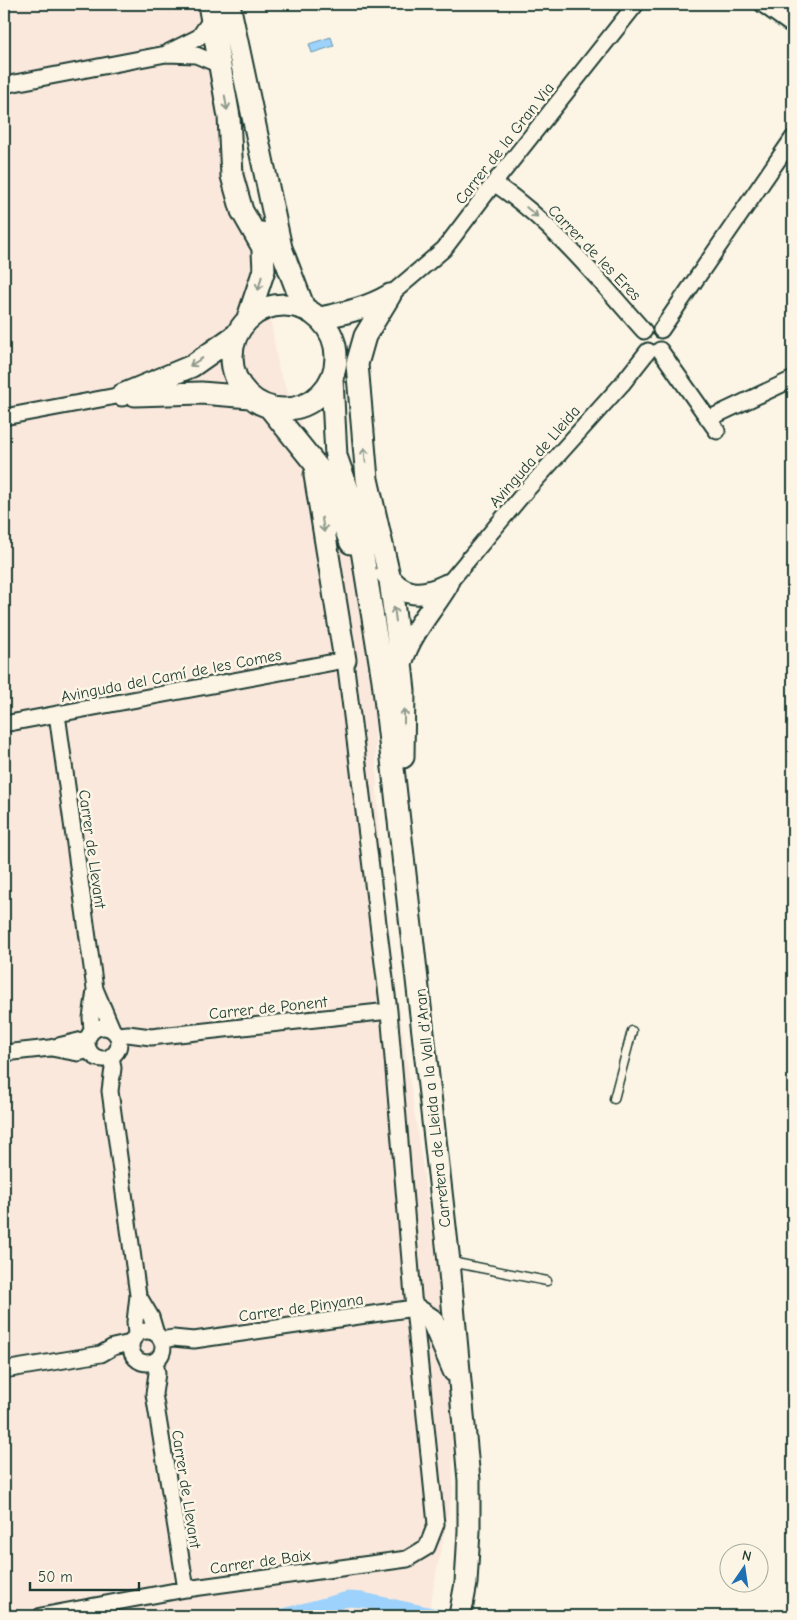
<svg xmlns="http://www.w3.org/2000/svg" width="797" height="1620" viewBox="0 0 797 1620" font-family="'Comic Neue',sans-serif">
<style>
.built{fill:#fbe8dc}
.water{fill:#9cd2fb;stroke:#6a96ab}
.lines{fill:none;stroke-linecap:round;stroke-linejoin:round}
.canal{stroke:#9cd2fb;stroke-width:15}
.lane-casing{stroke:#1f3d34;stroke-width:11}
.street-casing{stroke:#1f3d34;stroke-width:19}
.secondary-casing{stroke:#1f3d34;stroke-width:25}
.lane{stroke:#fcf5e5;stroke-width:8}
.street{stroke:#fcf5e5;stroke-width:15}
.secondary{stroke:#fcf5e5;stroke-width:21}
.oneway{stroke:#8e998c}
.labels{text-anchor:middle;stroke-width:5;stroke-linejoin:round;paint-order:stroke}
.street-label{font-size:16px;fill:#1f3d34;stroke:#fcf5e5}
</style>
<rect width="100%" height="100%" fill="#fcf5e5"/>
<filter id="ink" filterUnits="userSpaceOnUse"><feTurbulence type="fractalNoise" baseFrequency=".02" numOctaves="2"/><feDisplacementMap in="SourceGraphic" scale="10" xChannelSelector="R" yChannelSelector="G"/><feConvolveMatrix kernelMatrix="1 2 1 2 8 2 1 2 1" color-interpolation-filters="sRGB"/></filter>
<g filter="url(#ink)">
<path class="built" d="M 4,4 L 216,4 L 221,18 L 279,370 L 356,557 L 372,660 L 381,884 L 451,1360 L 453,1489 L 428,1616 L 4,1616 Z"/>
<path class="water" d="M 331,37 L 334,46 L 312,53 L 309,44 Z"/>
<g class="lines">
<path class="canal" d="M 283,1616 L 348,1599 L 363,1600 L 437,1616"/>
<g class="lane-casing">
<path id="lane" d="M 614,1099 L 632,1031
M 451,1262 L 547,1281"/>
</g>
<g class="street-casing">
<path id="street" d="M 762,4 L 793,26
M 169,52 L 199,37 L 212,18
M 4,85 L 166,54 L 196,55 L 220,65
M 494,183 C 553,223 597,278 644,331
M 390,295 L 444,249 L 494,183 L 636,4
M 661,330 L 793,138
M 660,350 L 717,431
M 4,417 L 122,395
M 708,419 L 793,379
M 447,585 L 524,493 L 622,384 L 648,351
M 57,714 L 95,989 L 112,1029
M 4,724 L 345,660 L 389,1011 L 414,1308 L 436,1524 L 427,1547 L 407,1559 L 186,1589 L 41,1616
M87 1043a16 16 0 1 1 32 0a16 16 0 1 1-32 0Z
M 92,1030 L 91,1018 L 95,990
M 117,1035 L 128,1034 L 151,1037 L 389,1011
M 51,1048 L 78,1053 L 89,1050
M 4,1053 L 50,1048 L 87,1039
M 111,1056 L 113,1068 L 110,1091 L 138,1295 L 135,1322 L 136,1335
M 138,1295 L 151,1317 L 156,1334
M131 1347a16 16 0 1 1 32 0a16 16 0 1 1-32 0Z
M 161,1340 L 173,1338 L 194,1340 L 414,1308
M 155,1361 L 157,1373 L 154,1394 L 186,1589
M 4,1370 L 101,1354 L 113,1347 L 131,1343
M 4,1616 L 5,1616"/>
</g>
<g class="secondary-casing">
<path id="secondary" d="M 209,4 L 229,117 L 232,176 L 242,211 L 262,246
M 229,4 L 281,248 L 304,308
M 390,295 L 365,336 L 357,364 L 367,479 L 390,580 L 401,663 L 404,691 L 403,757
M232 357a52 52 0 1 1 104 0a52 52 0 1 1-104 0Z
M 248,318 L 264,270 L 262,233
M 320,318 C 345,313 368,308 390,295
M 332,379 L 336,456 L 356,513 L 383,680 L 449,1262 L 469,1480 L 469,1531 L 466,1583 L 460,1616
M 122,395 L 192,366 L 236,335
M 135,395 L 201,393 L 250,397
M 269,407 L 320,470 L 351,543
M 315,475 L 345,660
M 386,573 C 401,598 423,597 447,585
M 402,661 C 411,632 432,610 447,585
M 414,1308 L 432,1320 L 454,1371"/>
</g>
<use href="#lane" class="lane"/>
<use href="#street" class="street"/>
<use href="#secondary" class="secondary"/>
</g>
<defs><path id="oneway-shaft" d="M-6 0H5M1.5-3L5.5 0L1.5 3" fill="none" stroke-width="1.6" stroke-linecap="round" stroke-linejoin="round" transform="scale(1.25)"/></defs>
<g class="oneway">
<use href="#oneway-shaft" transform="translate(226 103) rotate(81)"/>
<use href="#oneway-shaft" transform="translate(532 212) rotate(40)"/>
<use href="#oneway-shaft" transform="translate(260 283) rotate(104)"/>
<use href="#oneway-shaft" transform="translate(196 362) rotate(148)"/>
<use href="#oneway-shaft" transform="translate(365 455) rotate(-95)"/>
<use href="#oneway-shaft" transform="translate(323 525) rotate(81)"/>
<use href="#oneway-shaft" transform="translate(395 614) rotate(-97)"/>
<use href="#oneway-shaft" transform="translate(404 716) rotate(-90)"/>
</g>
</g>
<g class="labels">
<g class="street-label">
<text transform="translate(504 143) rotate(-52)" y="6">Carrer de la Gran Via</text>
<text transform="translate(595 252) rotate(46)" y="6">Carrer de les Eres</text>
<text transform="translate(534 456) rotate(-49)" y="6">Avinguda de Lleida</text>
<text transform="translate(171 675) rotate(-11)" y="6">Avinguda del Camí de les Comes</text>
<text transform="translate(93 849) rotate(82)" y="6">Carrer de Llevant</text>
<text transform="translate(268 1007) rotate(-6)" y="6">Carrer de Ponent</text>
<text transform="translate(432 1108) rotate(-96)" y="6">Carretera de Lleida a la Vall d'Aran</text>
<text transform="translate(301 1307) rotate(-8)" y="6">Carrer de Pinyana</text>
<text transform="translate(187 1489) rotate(81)" y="6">Carrer de Llevant</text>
<text transform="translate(260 1561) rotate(-8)" y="6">Carrer de Baix</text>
</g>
</g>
<rect width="797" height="1620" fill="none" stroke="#fcf5e5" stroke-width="20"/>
<rect x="10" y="10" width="777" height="1600" fill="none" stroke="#1f3d34" stroke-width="2" filter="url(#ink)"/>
<g transform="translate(744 1568) rotate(13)"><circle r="24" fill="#fcf5e5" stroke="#a4ab9e"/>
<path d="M0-4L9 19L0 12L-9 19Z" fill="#1f6fb2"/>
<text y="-8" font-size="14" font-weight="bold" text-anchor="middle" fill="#1f3d34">N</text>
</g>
<path d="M30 1582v8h109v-8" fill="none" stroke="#1f3d34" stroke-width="2.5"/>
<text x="38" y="1582" font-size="15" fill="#1f3d34" stroke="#fcf5e5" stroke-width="4" paint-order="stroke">50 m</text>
</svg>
